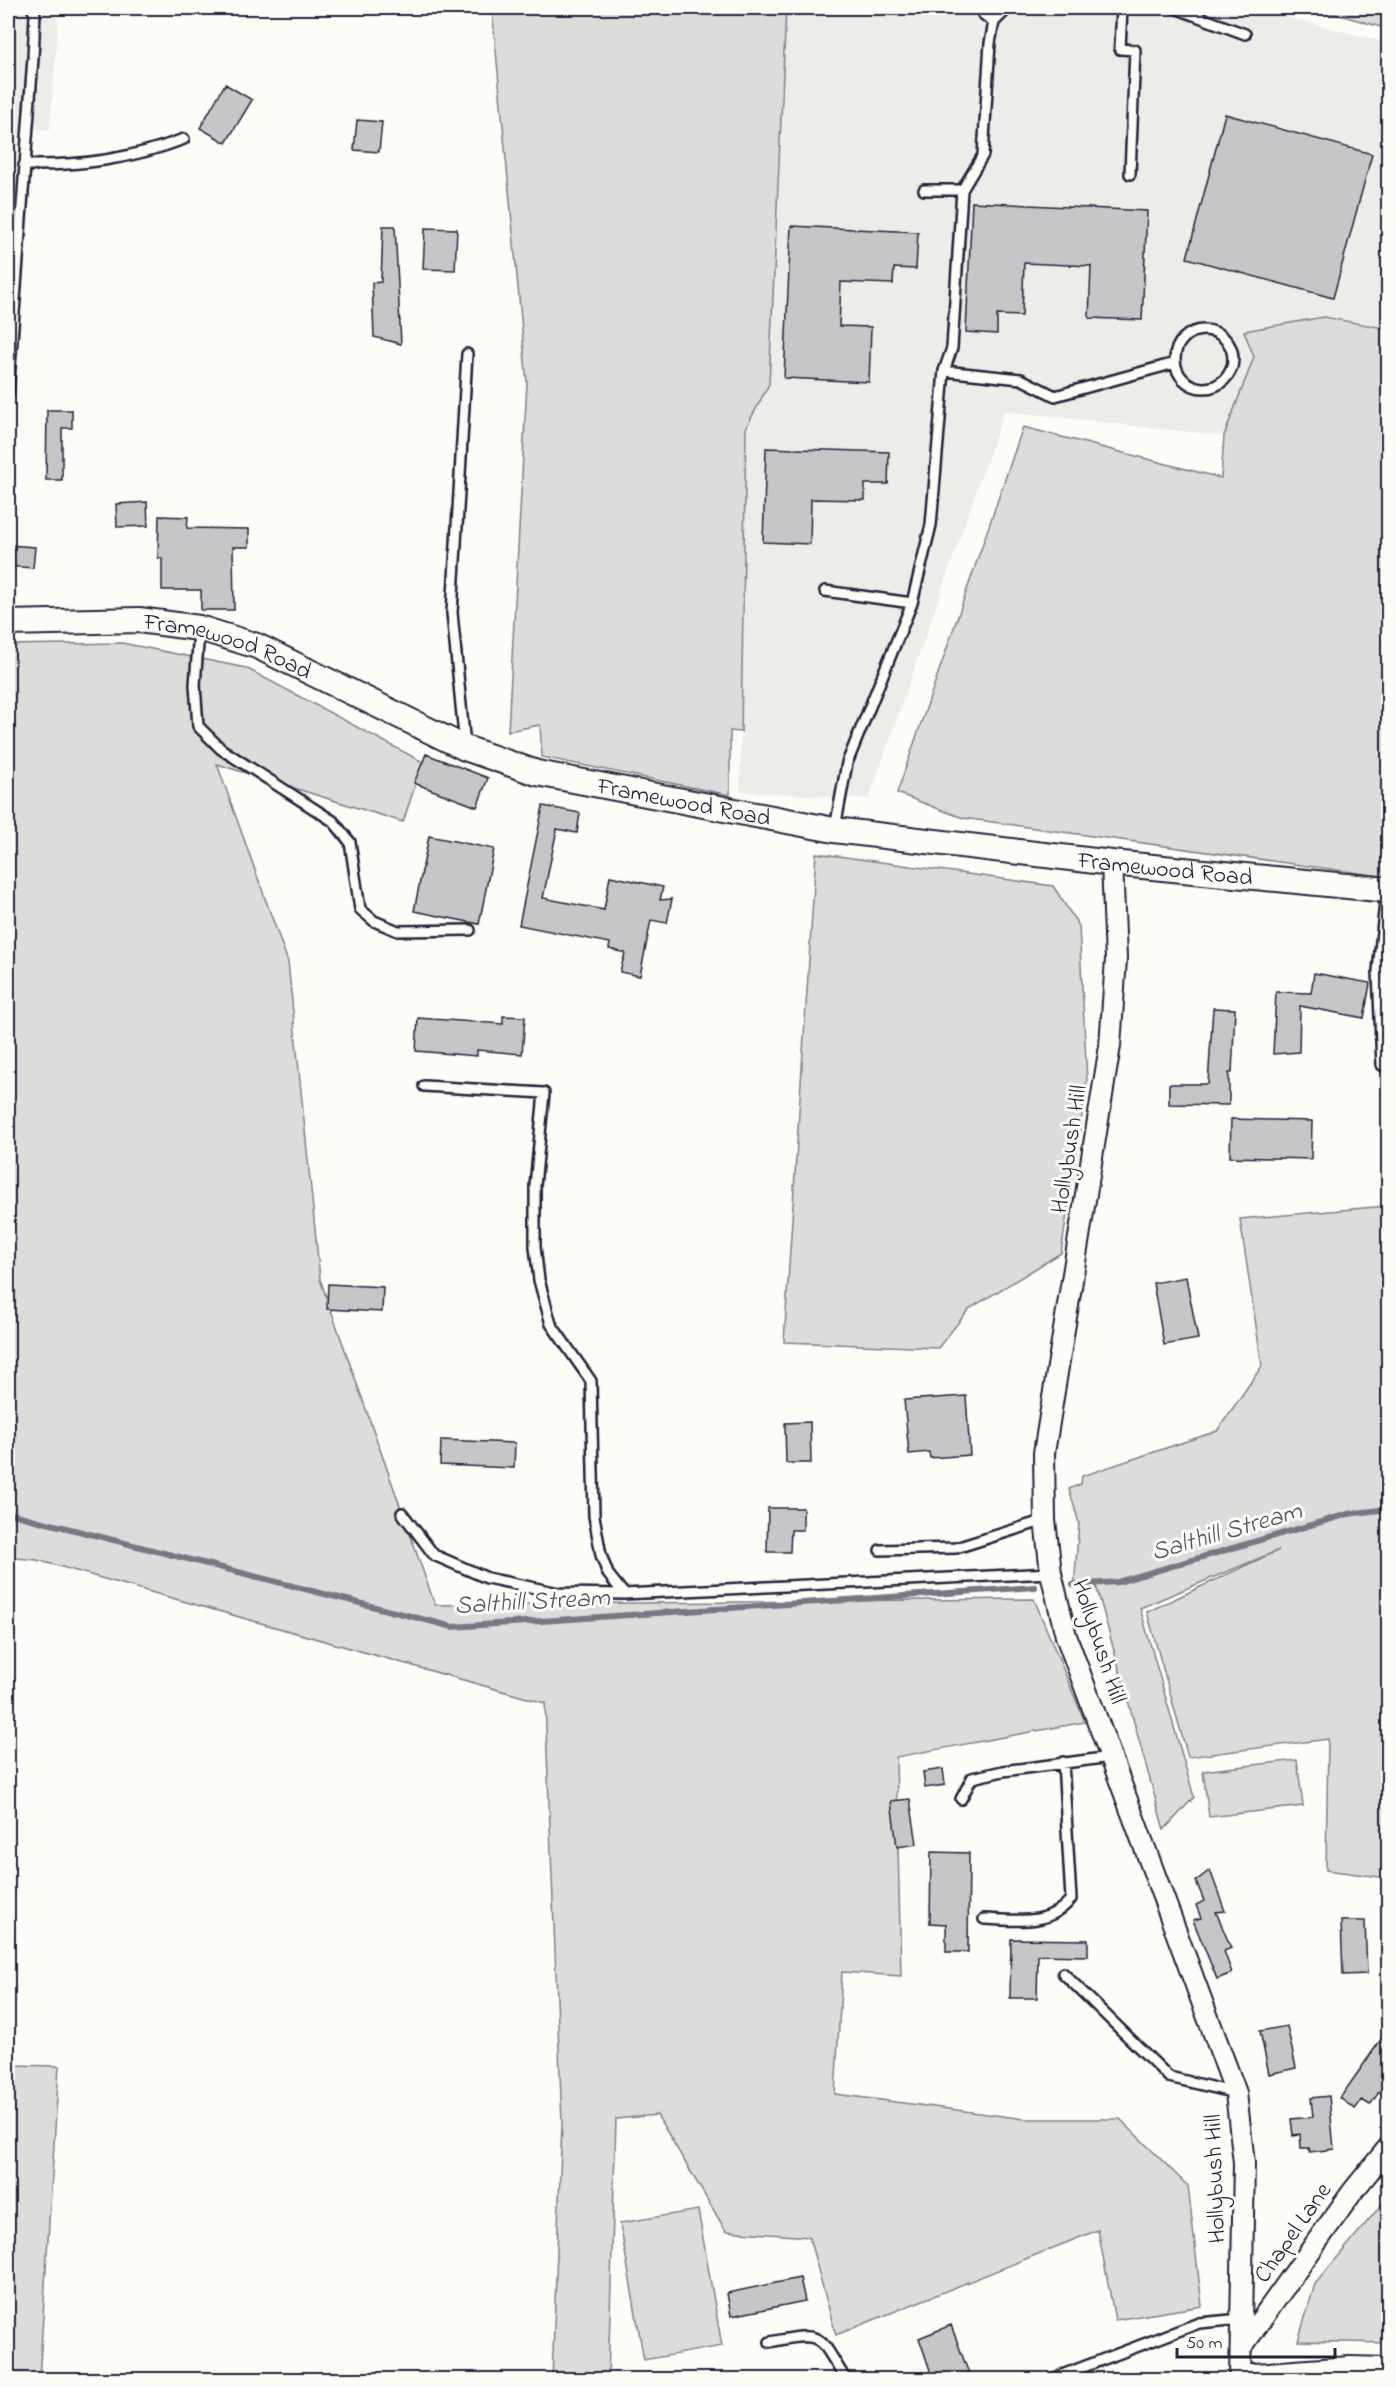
<svg xmlns="http://www.w3.org/2000/svg" width="1396" height="2387" viewBox="0 0 1396 2387" font-family="'Indie Flower',sans-serif">
<style>
.built{fill:#ecece9}
.green{fill:#dddcdb;stroke:#807f8b;stroke-width:1.5}
.lines{fill:none;stroke-linecap:round;stroke-linejoin:round}
.stream{stroke:#787885;stroke-width:6}
.building{fill:#c6c6c8;stroke:#22223b;stroke-width:1.5}
.service-casing{stroke:#22223b;stroke-width:14}
.minor-casing{stroke:#22223b;stroke-width:24}
.tertiary-casing{stroke:#22223b;stroke-width:28}
.service{stroke:#fdfcf7;stroke-width:9}
.minor{stroke:#fdfcf7;stroke-width:20}
.tertiary{stroke:#fdfcf7;stroke-width:24}
.labels{text-anchor:middle;stroke-width:6;stroke-linejoin:round;paint-order:stroke}
.street-label{font-size:24px;fill:#22223b;stroke:#fdfcf7}
.water-label{font-size:26px;font-style:italic;fill:#545466;stroke:#fdfcf7}
</style>
<rect width="100%" height="100%" fill="#fdfcf7"/>
<filter id="ink" filterUnits="userSpaceOnUse"><feTurbulence type="fractalNoise" baseFrequency=".0167" numOctaves="2"/><feDisplacementMap in="SourceGraphic" scale="12" xChannelSelector="R" yChannelSelector="G"/><feConvolveMatrix kernelMatrix="1 2 1 2 8 2 1 2 1" color-interpolation-filters="sRGB"/></filter>
<g filter="url(#ink)">
<path class="built" d="M 8,8 L 52,8 L 58,21 L 50,130 L 20,127 L 15,174 L 8,173 Z
M 786,8 L 1252,8 L 1388,43 L 1388,305 L 1383,328 L 1324,317 L 1245,331 L 1254,357 L 1224,436 L 1004,411 L 869,799 L 740,791 L 745,430 L 769,384 Z"/>
<path class="green" d="M 492,8 L 786,8 L 769,384 L 746,428 L 741,732 L 730,731 L 730,795 L 542,757 L 540,725 L 508,731 L 527,383 Z
M 1292,8 L 1388,8 L 1388,29 L 1340,15 Z
M 1388,305 L 1388,877 L 963,818 L 897,793 L 1023,427 L 1221,478 L 1224,436 L 1254,357 L 1244,331 L 1324,317 L 1383,328 Z
M 122,643 L 246,668 L 423,762 L 403,822 L 217,764 L 288,962 L 320,1279 L 435,1605 L 1034,1599 L 1085,1722 L 896,1757 L 901,1976 L 842,1972 L 835,2094 L 1025,2119 L 1120,2119 L 1188,2186 L 1202,2306 L 1115,2320 L 1098,2230 L 836,2335 L 809,2237 L 726,2231 L 657,2115 L 616,2119 L 608,2379 L 552,2379 L 562,2123 L 545,1703 L 37,1560 L 8,1557 L 8,645 Z
M 816,853 L 1053,886 L 1079,926 L 1087,1081 L 1061,1253 L 969,1309 L 938,1348 L 784,1342 Z
M 1388,1191 L 1388,1878 L 1326,1870 L 1328,1739 L 1188,1757 L 1147,1612 L 1279,1550 L 1140,1608 L 1194,1797 L 1164,1830 L 1095,1582 L 1074,1588 L 1079,1523 L 1069,1489 L 1081,1484 L 1082,1476 L 1217,1431 L 1262,1366 L 1240,1219 L 1386,1206 Z
M 1297,1760 L 1303,1806 L 1209,1817 L 1203,1771 Z
M 8,2065 L 59,2066 L 39,2379 L 8,2379 Z
M 1388,2197 L 1388,2343 L 1298,2341 L 1315,2284 Z
M 698,2210 L 722,2346 L 644,2360 L 620,2223 Z"/>
<g class="lines">
<path class="stream" d="M 8,1513 L 453,1627 L 1035,1587
M 1073,1585 L 1118,1582 L 1348,1514 L 1388,1509"/>
</g>
<path class="building" d="M 225,84 L 252,100 L 226,143 L 200,128 Z
M 1225,114 L 1372,154 L 1333,298 L 1187,258 Z
M 357,120 L 382,122 L 379,152 L 354,150 Z
M 972,202 L 1147,211 L 1142,320 L 1089,318 L 1091,266 L 1024,263 L 1022,316 L 997,315 L 997,334 L 966,332 Z
M 383,226 L 395,226 L 401,344 L 374,337 L 372,283 L 381,282 Z
M 791,226 L 918,232 L 916,269 L 894,268 L 893,284 L 841,282 L 839,326 L 871,327 L 869,382 L 784,378 Z
M 425,228 L 457,229 L 455,270 L 423,269 Z
M 47,410 L 72,410 L 72,428 L 62,428 L 62,480 L 46,480 Z
M 766,448 L 889,452 L 888,484 L 865,484 L 865,500 L 811,499 L 810,544 L 763,542 Z
M 147,502 L 148,526 L 117,527 L 116,504 Z
M 159,516 L 188,517 L 187,528 L 249,529 L 249,547 L 233,547 L 234,610 L 201,610 L 201,590 L 162,590 L 162,558 L 158,558 Z
M 8,545 L 35,547 L 33,568 L 8,566 Z
M 426,754 L 488,778 L 477,807 L 414,783 Z
M 543,806 L 580,813 L 577,833 L 557,829 L 543,898 L 604,910 L 610,876 L 663,887 L 660,900 L 672,899 L 667,923 L 651,920 L 640,976 L 620,972 L 625,953 L 609,949 L 610,943 L 519,925 Z
M 429,836 L 494,849 L 479,924 L 414,911 Z
M 1314,973 L 1370,983 L 1364,1018 L 1300,1006 L 1299,1052 L 1273,1054 L 1276,992 L 1311,993 Z
M 1213,1008 L 1235,1009 L 1232,1073 L 1229,1073 L 1229,1105 L 1169,1104 L 1169,1084 L 1208,1084 Z
M 503,1016 L 525,1017 L 522,1054 L 477,1050 L 477,1056 L 416,1051 L 418,1018 L 503,1024 Z
M 1231,1119 L 1312,1121 L 1311,1159 L 1230,1157 Z
M 1186,1277 L 1198,1339 L 1164,1345 L 1153,1283 Z
M 328,1284 L 383,1287 L 382,1312 L 327,1309 Z
M 966,1396 L 970,1455 L 930,1458 L 929,1452 L 909,1454 L 904,1400 Z
M 810,1422 L 811,1463 L 786,1463 L 785,1423 Z
M 441,1440 L 515,1443 L 514,1468 L 440,1465 Z
M 768,1508 L 803,1508 L 803,1530 L 791,1530 L 790,1552 L 767,1552 Z
M 943,1769 L 945,1785 L 925,1788 L 923,1772 Z
M 910,1799 L 917,1844 L 897,1847 L 891,1801 Z
M 931,1852 L 969,1853 L 968,1952 L 946,1952 L 946,1924 L 930,1923 Z
M 1210,1870 L 1225,1911 L 1216,1912 L 1231,1948 L 1224,1951 L 1232,1973 L 1217,1979 L 1193,1920 L 1201,1918 L 1196,1905 L 1204,1901 L 1196,1881 Z
M 1341,1921 L 1365,1921 L 1367,1974 L 1343,1975 Z
M 1011,1939 L 1088,1940 L 1088,1956 L 1038,1955 L 1037,1998 L 1010,1998 Z
M 1287,2026 L 1296,2068 L 1269,2074 L 1260,2031 Z
M 1389,2028 L 1389,2078 L 1370,2105 L 1362,2100 L 1355,2109 L 1340,2098 Z
M 1329,2096 L 1334,2149 L 1310,2152 L 1309,2148 L 1301,2148 L 1300,2134 L 1293,2135 L 1291,2119 L 1313,2117 L 1311,2098 Z
M 800,2278 L 805,2301 L 731,2316 L 727,2293 Z
M 951,2325 L 971,2379 L 933,2379 L 919,2338 Z"/>
<g class="lines">
<g class="service-casing">
<path id="service" d="M 1122,8 L 1120,49 L 1135,50 L 1130,174
M 1175,8 L 1245,34
M 983,14 L 994,22
M 24,165 C 81,166 131,159 184,139
M 924,190 L 962,190
M1175 359a29 29 0 1 1 58 0a29 29 0 1 1-58 0Z
M 944,371 L 1021,379 L 1055,396 L 1175,363
M 8,394 L 33,58 L 35,14 L 32,8
M 825,591 L 912,603
M 199,631 L 195,685 L 198,726 L 221,749 L 333,821 L 350,842 L 360,909 L 374,921 L 398,931 L 470,930
M 465,746 L 452,613 L 467,354
M 835,828 L 847,763 L 912,603 L 931,525 L 944,371 L 952,348 L 962,190 L 983,155 L 990,43 L 994,22 L 1008,8
M 1382,1065 L 1378,971 L 1386,892
M 424,1086 L 544,1093 L 535,1186 L 535,1247 L 539,1280 L 551,1324 L 591,1381 L 594,1516 L 601,1555 L 608,1574 L 624,1594
M 402,1513 L 434,1555 L 487,1578 L 559,1593 L 624,1594 L 1051,1573
M 880,1550 L 956,1548 L 1045,1520
M 961,1799 L 972,1778 L 1003,1771 L 1111,1757
M 984,1919 C 1016,1920 1049,1927 1071,1899 L 1063,1762
M 1063,1973 L 1169,2077 L 1236,2093
M 770,2342 C 825,2331 817,2334 846,2380
M 1049,2380 L 1199,2323 L 1242,2319"/>
</g>
<g class="minor-casing">
<path id="minor" d="M 1112,863 L 1116,959 L 1110,1046 L 1044,1453 L 1045,1520 L 1051,1573 L 1066,1636 L 1236,2093 L 1244,2163 L 1240,2380
M 1241,2348 L 1353,2191 L 1388,2148
M 1240,2375 L 1350,2367 L 1388,2368"/>
</g>
<g class="tertiary-casing">
<g id="tertiary">
<path id="s1" d="M 8,623 L 139,620 L 199,628 L 257,646 L 465,748 L 537,773 L 834,830 L 1112,863 L 1388,890"/>
</g>
</g>
<use href="#service" class="service"/>
<use href="#minor" class="minor"/>
<use href="#tertiary" class="tertiary"/>
</g>
</g>
<g class="labels">
<g class="street-label">
<text dy="8" stroke="none"><textPath href="#s1" startOffset="224">Framewood Road</textPath></text>
<text dy="8" stroke="none"><textPath href="#s1" startOffset="710">Framewood Road</textPath></text>
<text dy="8" stroke="none"><textPath href="#s1" startOffset="1196">Framewood Road</textPath></text>
<text transform="translate(1068 1149) rotate(-81)" y="8">Hollybush Hill</text>
<text transform="translate(1100 1641) rotate(72)" y="8">Hollybush Hill</text>
<text transform="translate(1214 2179) rotate(-92)" y="8">Hollybush Hill</text>
<text transform="translate(1292 2232) rotate(-55)" y="8">Chapel Lane</text>
</g>
<g class="water-label">
<text transform="translate(1226 1530) rotate(-16)" y="9">Salthill Stream</text>
<text transform="translate(532 1600) rotate(-3)" y="9">Salthill Stream</text>
</g>
</g>
<rect width="1396" height="2387" fill="none" stroke="#fdfcf7" stroke-width="30"/>
<rect x="15" y="15" width="1366" height="2357" fill="none" stroke="#22223b" stroke-width="2" filter="url(#ink)"/>
<path d="M1177 2348v9h158v-9" fill="none" stroke="#22223b" stroke-width="3"/>
<text x="1186" y="2348" font-size="18" fill="#22223b" stroke="#fdfcf7" stroke-width="4.5" paint-order="stroke">50 m</text>
</svg>
